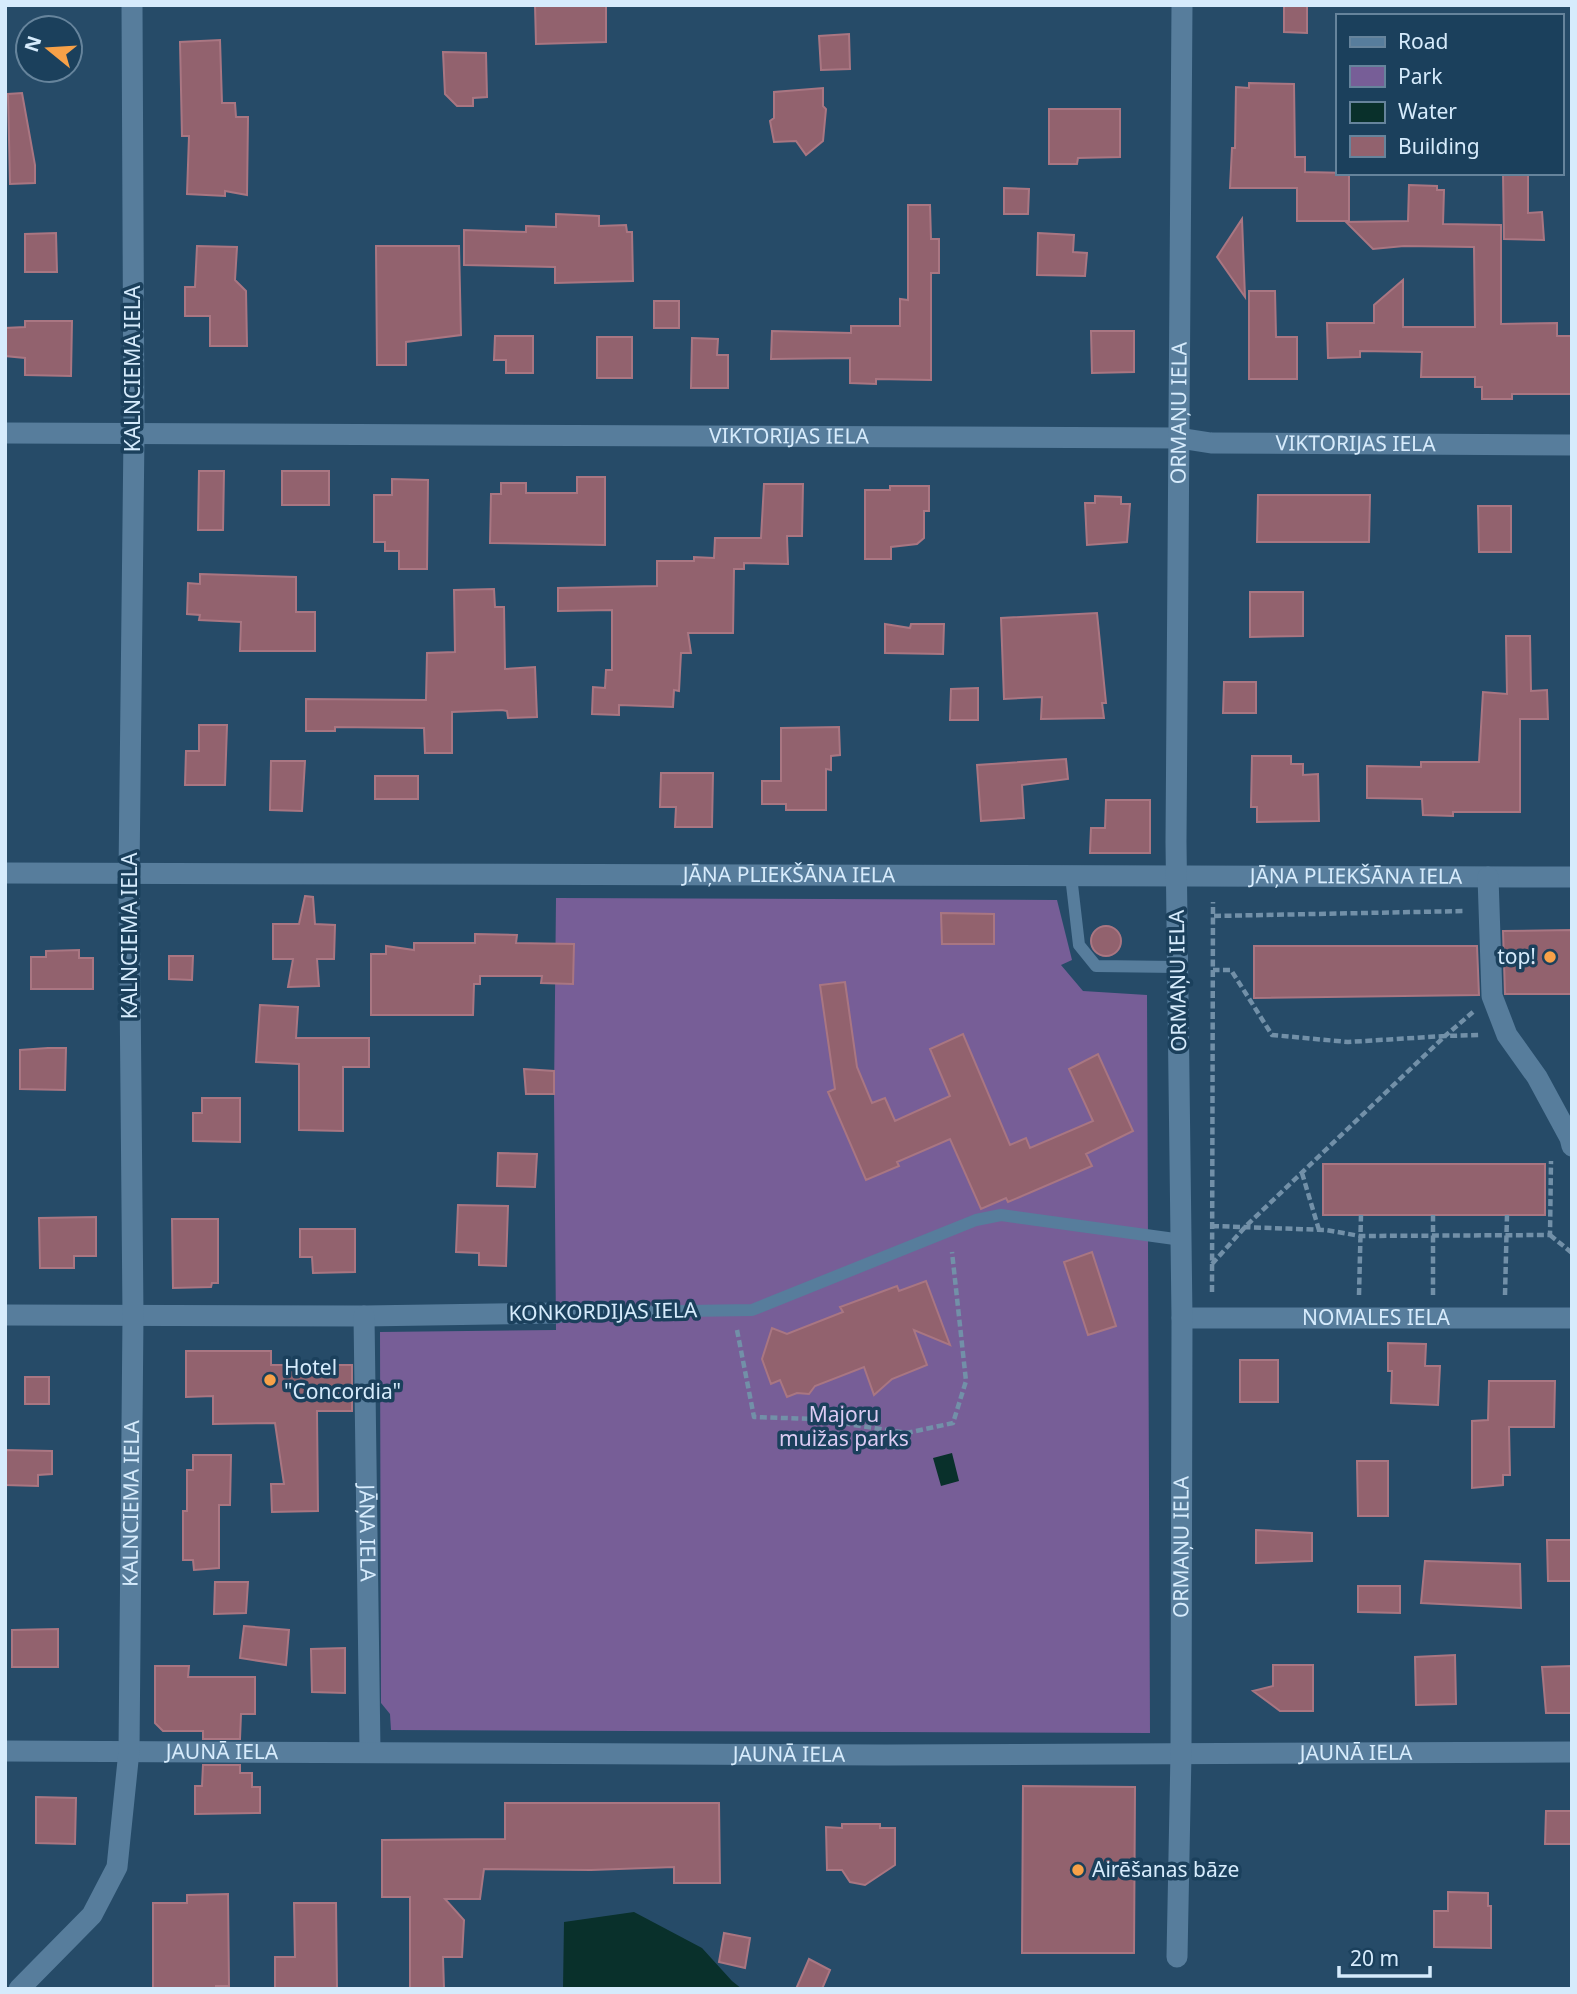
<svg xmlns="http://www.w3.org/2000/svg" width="1577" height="1994" viewBox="0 0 1577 1994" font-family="'Noto Sans',sans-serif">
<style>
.green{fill:#775e97}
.water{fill:#09302b}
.building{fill:#92626e;stroke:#a97682;stroke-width:2}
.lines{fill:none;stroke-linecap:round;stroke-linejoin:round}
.path{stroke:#7290a8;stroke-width:4.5;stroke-dasharray:7 3.5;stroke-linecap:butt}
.lane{stroke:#577d9c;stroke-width:12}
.street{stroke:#577d9c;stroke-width:21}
.poi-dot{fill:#f7a148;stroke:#1b405c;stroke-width:2.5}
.labels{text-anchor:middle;stroke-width:7;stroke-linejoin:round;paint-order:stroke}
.street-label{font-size:21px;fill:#d6ebfc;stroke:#1b405c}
.poi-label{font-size:21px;fill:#d6ebfc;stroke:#1b405c;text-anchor:start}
.park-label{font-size:21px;fill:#dbcbf2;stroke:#1b405c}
</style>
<rect width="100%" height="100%" fill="#264b68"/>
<path class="green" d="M 556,898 L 1057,900 L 1072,960 L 1061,965 L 1083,991 L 1147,995 L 1150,1733 L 391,1730 L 390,1714 L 381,1703 L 380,1332 L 556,1330 L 554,1094 Z"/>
<path class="water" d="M 952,1453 L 959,1481 L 941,1486 L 933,1458 Z
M 634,1912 L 702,1948 L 732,1981 L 742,1989 L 563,1989 L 564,1922 Z"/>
<path class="building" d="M 535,5 L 606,5 L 606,42 L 536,44 Z
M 1284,5 L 1307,5 L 1307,33 L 1284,32 Z
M 849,34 L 850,69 L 821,70 L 819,36 Z
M 220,40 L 222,103 L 235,103 L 236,117 L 248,117 L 247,195 L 225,191 L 225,196 L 187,194 L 189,136 L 182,136 L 180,42 Z
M 443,52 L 486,53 L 487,97 L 473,98 L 473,106 L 457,106 L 445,94 Z
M 1249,83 L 1294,84 L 1295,157 L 1305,157 L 1305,172 L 1349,173 L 1349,221 L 1297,221 L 1297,188 L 1230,188 L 1232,148 L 1235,148 L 1236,87 L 1249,88 Z
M 823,88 L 823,106 L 826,109 L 823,141 L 806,155 L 796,141 L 774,142 L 770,121 L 774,118 L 774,92 Z
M 22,93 L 35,165 L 35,183 L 10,184 L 8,94 Z
M 1049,109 L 1120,109 L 1120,157 L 1078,158 L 1077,164 L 1049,164 Z
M 1503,173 L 1528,173 L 1528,213 L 1542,212 L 1544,240 L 1504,239 Z
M 1409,185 L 1437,186 L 1437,190 L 1444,190 L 1443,224 L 1501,225 L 1501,324 L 1557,323 L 1557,336 L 1572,336 L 1572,394 L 1512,394 L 1512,399 L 1482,399 L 1482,387 L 1475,387 L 1475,377 L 1421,377 L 1422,352 L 1360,351 L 1360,357 L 1328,358 L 1327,323 L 1374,323 L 1374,305 L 1403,280 L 1403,327 L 1475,327 L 1474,247 L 1404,246 L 1373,249 L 1346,222 L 1408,221 Z
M 1004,188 L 1029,189 L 1028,214 L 1004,214 Z
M 908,205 L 930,205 L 931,239 L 939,239 L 939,273 L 931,273 L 931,380 L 876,379 L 876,384 L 850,383 L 850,358 L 771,359 L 772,331 L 851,333 L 851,326 L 900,326 L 900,299 L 908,300 Z
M 556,214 L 599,216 L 599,226 L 626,225 L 627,232 L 632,232 L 633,281 L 555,283 L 555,267 L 464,265 L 464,230 L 526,232 L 526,226 L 556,227 Z
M 1242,219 L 1245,297 L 1217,257 Z
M 56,233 L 57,272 L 25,272 L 25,234 Z
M 1038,233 L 1074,235 L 1073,252 L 1087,253 L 1085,276 L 1037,275 Z
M 197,246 L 237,247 L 235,280 L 246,291 L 247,346 L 210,346 L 210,316 L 185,316 L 185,287 L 195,287 Z
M 376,246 L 459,246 L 461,335 L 406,342 L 406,365 L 377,365 Z
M 1249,291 L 1275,291 L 1276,337 L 1297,337 L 1297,379 L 1249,379 Z
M 654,301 L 679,301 L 679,328 L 654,328 Z
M 25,321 L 72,321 L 71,376 L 25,375 L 25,358 L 5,356 L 5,328 L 25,327 Z
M 1091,331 L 1134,331 L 1134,372 L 1092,373 Z
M 495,336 L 533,336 L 533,373 L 506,373 L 506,360 L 494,360 Z
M 597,337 L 632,337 L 632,378 L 597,378 Z
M 692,338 L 718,339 L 717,355 L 728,355 L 728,388 L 691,388 Z
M 199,471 L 224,471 L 223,530 L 198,530 Z
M 282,471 L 329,471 L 329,505 L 282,505 Z
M 577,477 L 605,477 L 605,545 L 490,543 L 491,494 L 501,494 L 501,483 L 526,483 L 526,493 L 577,493 Z
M 392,479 L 428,480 L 427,569 L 399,569 L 399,551 L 385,551 L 385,542 L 374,542 L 374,495 L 392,495 Z
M 764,484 L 803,484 L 802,536 L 787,536 L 788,564 L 744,563 L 744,569 L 734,569 L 733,633 L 688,633 L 691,653 L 681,653 L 679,691 L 674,690 L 673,707 L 619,705 L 619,715 L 592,714 L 593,687 L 605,688 L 606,670 L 612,670 L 612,610 L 558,611 L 558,588 L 657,586 L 657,561 L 694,561 L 694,557 L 714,558 L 715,538 L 761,538 Z
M 890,486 L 929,486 L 929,511 L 924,511 L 924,538 L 917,544 L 891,547 L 891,559 L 865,559 L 865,490 L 890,490 Z
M 1258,495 L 1370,495 L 1369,542 L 1257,542 Z
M 1095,496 L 1121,497 L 1121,504 L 1130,504 L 1127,542 L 1087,545 L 1085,503 L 1095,503 Z
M 1478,506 L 1511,506 L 1511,552 L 1479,552 Z
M 200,574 L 296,577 L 296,612 L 315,612 L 315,651 L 240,651 L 241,622 L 199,620 L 200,615 L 187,614 L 188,583 L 200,584 Z
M 494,589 L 495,607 L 504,607 L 505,669 L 535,667 L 537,717 L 508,718 L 507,711 L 502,710 L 452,712 L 452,753 L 425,753 L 424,728 L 335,727 L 335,731 L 306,731 L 306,699 L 426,700 L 427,653 L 455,652 L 454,590 Z
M 1250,592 L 1303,592 L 1303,636 L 1250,637 Z
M 1097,613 L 1106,703 L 1102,703 L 1104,718 L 1041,719 L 1042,697 L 1004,699 L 1001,618 Z
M 885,624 L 910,628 L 911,624 L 944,624 L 943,654 L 885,653 Z
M 1506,636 L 1530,636 L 1531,691 L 1547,690 L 1548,719 L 1520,719 L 1520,812 L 1453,812 L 1453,816 L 1423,815 L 1422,799 L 1367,798 L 1367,766 L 1421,767 L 1421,762 L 1479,762 L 1483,692 L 1507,694 Z
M 1224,682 L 1256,682 L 1256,713 L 1223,713 Z
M 978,688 L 978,720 L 950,720 L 951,689 Z
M 199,725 L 227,725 L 225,785 L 185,785 L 186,751 L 199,751 Z
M 839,727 L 840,755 L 831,756 L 831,770 L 826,769 L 826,810 L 786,810 L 786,804 L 762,804 L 762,781 L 781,781 L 781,728 Z
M 1252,756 L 1291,756 L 1291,764 L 1303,764 L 1303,775 L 1318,774 L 1319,821 L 1257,822 L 1257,807 L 1251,807 Z
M 1066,759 L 1068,779 L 1022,785 L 1024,818 L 981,821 L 977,765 Z
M 271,761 L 305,761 L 302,811 L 270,810 Z
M 661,773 L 713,773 L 712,827 L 675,827 L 676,807 L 660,807 Z
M 375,776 L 418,776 L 418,799 L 375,799 Z
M 1106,800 L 1150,800 L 1150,853 L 1090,853 L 1091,828 L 1105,828 Z
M 305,896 L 313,897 L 315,924 L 335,925 L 334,959 L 317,959 L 319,986 L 288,987 L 293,959 L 273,959 L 273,924 L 299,924 Z
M 941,913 L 994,914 L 994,944 L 942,944 Z
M1091 941a15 15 0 1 1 30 0a15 15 0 1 1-30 0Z
M 1572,930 L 1572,994 L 1505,994 L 1503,931 Z
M 475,934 L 517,935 L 516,943 L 574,944 L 573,984 L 541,983 L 542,976 L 480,976 L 480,984 L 474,984 L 473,1015 L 371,1015 L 371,954 L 386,954 L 386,946 L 414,950 L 414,943 L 475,943 Z
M 1254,946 L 1477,946 L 1479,995 L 1254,998 Z
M 79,950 L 79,958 L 93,958 L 93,989 L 31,989 L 31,957 L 46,957 L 46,951 Z
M 169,956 L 193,956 L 192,980 L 169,979 Z
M 845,982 L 857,1067 L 872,1103 L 885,1098 L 895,1121 L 950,1096 L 930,1049 L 963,1034 L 1010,1145 L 1026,1138 L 1030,1148 L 1093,1121 L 1069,1069 L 1098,1054 L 1133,1131 L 1086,1154 L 1092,1166 L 1008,1202 L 1006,1198 L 981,1209 L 950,1139 L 897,1162 L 899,1166 L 866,1180 L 828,1092 L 835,1089 L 820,985 Z
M 260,1005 L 298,1007 L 296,1038 L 369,1038 L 369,1067 L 343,1067 L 343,1131 L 299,1130 L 299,1064 L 256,1062 Z
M 48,1048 L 66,1048 L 65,1090 L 20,1089 L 20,1050 Z
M 524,1069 L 554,1071 L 554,1094 L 526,1094 Z
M 202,1098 L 240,1098 L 240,1142 L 193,1141 L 193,1113 L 202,1113 Z
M 498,1153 L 537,1154 L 535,1187 L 497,1186 Z
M 1323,1164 L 1545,1164 L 1545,1215 L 1323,1215 Z
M 458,1205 L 508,1206 L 506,1266 L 479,1265 L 479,1253 L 456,1252 Z
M 96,1217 L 96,1256 L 74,1256 L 74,1268 L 40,1268 L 39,1218 Z
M 172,1219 L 218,1219 L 218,1283 L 212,1283 L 211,1287 L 173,1288 Z
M 300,1229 L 355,1229 L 355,1272 L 313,1273 L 312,1257 L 300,1257 Z
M 1092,1252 L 1116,1326 L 1088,1335 L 1064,1262 Z
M 926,1281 L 950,1345 L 914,1330 L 927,1365 L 892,1379 L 874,1395 L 864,1367 L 815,1386 L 809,1394 L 797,1393 L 787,1397 L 780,1380 L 771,1384 L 762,1359 L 772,1328 L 787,1334 L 843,1312 L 840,1307 L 897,1286 L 899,1291 Z
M 1388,1343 L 1426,1344 L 1425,1366 L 1440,1366 L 1438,1405 L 1391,1403 L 1392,1371 L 1388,1371 Z
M 186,1351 L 271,1351 L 271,1365 L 352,1365 L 352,1411 L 317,1411 L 318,1511 L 272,1512 L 271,1484 L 284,1484 L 275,1423 L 213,1424 L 213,1396 L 186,1397 Z
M 1240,1360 L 1278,1360 L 1278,1402 L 1240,1402 Z
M 25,1377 L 49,1377 L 49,1404 L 25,1404 Z
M 1489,1381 L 1555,1381 L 1554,1427 L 1509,1427 L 1510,1475 L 1503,1475 L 1503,1485 L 1472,1488 L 1472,1421 L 1488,1420 Z
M 5,1450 L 52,1451 L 52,1474 L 38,1475 L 38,1486 L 5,1485 Z
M 193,1455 L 231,1455 L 230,1505 L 219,1505 L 219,1568 L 194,1570 L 193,1560 L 183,1560 L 183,1511 L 187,1511 L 187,1470 L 193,1470 Z
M 1357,1461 L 1388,1461 L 1388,1516 L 1358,1516 Z
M 1256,1530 L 1312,1533 L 1312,1561 L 1256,1563 Z
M 1547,1540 L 1572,1540 L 1572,1581 L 1548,1581 Z
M 1425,1561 L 1520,1564 L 1521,1608 L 1421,1603 Z
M 215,1582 L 248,1582 L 246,1613 L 214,1614 Z
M 1358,1586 L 1400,1586 L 1400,1613 L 1358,1612 Z
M 244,1626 L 289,1630 L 286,1665 L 240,1658 Z
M 58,1629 L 58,1667 L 12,1667 L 12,1630 Z
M 345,1648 L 345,1693 L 312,1692 L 311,1649 Z
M 1455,1655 L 1456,1704 L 1416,1705 L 1415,1657 Z
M 1273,1665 L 1313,1665 L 1313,1711 L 1280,1711 L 1253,1691 L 1273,1686 Z
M 155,1666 L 189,1666 L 188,1677 L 255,1677 L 255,1714 L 241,1714 L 240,1739 L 203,1739 L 203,1731 L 163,1731 L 155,1723 Z
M 1572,1666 L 1572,1713 L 1546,1713 L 1542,1667 Z
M 203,1765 L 240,1765 L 240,1773 L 252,1773 L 252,1787 L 260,1787 L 260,1813 L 195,1814 L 195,1786 L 202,1786 Z
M 1023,1786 L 1135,1787 L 1134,1953 L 1022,1953 Z
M 36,1797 L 76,1798 L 75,1844 L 36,1843 Z
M 505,1803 L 719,1803 L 720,1883 L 674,1883 L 674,1867 L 591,1870 L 484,1869 L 480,1899 L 445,1899 L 464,1920 L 462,1957 L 443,1957 L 444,1989 L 410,1989 L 410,1897 L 382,1897 L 382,1840 L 505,1839 Z
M 1546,1811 L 1572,1811 L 1572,1844 L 1545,1844 Z
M 842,1824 L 880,1824 L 880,1828 L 895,1828 L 895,1865 L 865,1885 L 850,1882 L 842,1870 L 827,1870 L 826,1827 L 842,1828 Z
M 1448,1892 L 1488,1893 L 1488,1906 L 1491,1906 L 1491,1948 L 1434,1947 L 1434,1911 L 1448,1911 Z
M 228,1894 L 229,1986 L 216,1986 L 216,1989 L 153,1989 L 153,1903 L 187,1903 L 187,1895 Z
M 294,1903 L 336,1903 L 337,1989 L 275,1989 L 275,1957 L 295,1957 Z
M 724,1933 L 750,1938 L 745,1968 L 719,1962 Z
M 809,1959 L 830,1970 L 822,1989 L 796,1989 Z"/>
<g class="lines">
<path class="path" d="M 1214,916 L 1465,911
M 1473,1012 L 1445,1036 L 1481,1035
M 1302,1173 L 1319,1230
M 1212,1226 L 1326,1230 L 1360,1236 L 1550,1235 L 1551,1161
M 1550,1235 L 1572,1253
M 1212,1264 L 1246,1226 L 1445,1036 L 1348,1042 L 1272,1035 L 1231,970 L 1213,970
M 1212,1292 L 1213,902
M 1359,1295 L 1361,1215
M 1433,1295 L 1433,1215
M 1505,1295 L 1507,1215
M 737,1330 L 754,1417 L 815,1419 L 907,1433 L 953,1423 L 966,1381 L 952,1252"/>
<path class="lane" d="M 1071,876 L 1079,945 L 1096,966 L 1178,967
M 557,1313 L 752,1310 L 976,1220 L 1001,1215 L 1182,1240"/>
<g class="street">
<path id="s1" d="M 5,433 L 1179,438 L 1211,443 L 1572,445"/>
<path id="s2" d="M 5,873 L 1572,877"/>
<path d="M 1488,877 L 1492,996 L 1507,1035 L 1537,1077 L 1570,1138 L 1572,1146"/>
<path d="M 5,1315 L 364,1316 L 557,1313"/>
<path id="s3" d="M 364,1316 L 370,1751"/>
<path id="s4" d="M 1182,1318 L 1572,1318"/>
<path id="s5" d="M 5,1751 L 886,1755 L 1572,1752"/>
<path id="s6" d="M 1177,1957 L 1181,1753 L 1182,1318 L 1176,842 L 1182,5"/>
<path id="s7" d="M 19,1989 L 92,1915 L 117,1867 L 129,1751 L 133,1316 L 129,874 L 134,434 L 132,5"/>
</g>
</g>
<g class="poi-dot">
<circle cx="1550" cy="957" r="7"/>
<circle cx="270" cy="1380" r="7"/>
<circle cx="1078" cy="1870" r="7"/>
</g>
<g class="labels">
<g class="street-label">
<text transform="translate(133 369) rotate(-90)" y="7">KALNCIEMA IELA</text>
<text dy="7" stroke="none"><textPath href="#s6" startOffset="1544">ORMAŅU IELA</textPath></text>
<text dy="7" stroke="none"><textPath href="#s1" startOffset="784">VIKTORIJAS IELA</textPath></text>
<text dy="7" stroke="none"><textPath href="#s1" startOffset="1351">VIKTORIJAS IELA</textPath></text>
<text dy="7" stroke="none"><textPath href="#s2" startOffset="784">JĀŅA PLIEKŠĀNA IELA</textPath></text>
<text dy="7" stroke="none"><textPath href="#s2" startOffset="1351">JĀŅA PLIEKŠĀNA IELA</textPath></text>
<text transform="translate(130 936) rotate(-90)" y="7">KALNCIEMA IELA</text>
<text transform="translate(1178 981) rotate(-91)" y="7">ORMAŅU IELA</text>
<text transform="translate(603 1312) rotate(-1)" y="7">KONKORDIJAS IELA</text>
<text dy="7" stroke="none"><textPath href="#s4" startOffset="194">NOMALES IELA</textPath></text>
<text dy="7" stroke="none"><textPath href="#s7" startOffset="522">KALNCIEMA IELA</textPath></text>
<text dy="7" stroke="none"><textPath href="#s3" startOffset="217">JĀŅA IELA</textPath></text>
<text dy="7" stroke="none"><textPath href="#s6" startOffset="410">ORMAŅU IELA</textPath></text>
<text dy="7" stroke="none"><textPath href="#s5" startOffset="217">JAUNĀ IELA</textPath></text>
<text dy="7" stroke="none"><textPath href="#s5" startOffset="1351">JAUNĀ IELA</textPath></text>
<text dy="7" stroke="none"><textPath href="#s5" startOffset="784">JAUNĀ IELA</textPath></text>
</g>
<g class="poi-label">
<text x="1536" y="964" text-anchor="end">top!</text>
<text x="284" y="1375">Hotel<tspan x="284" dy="24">"Concordia"</tspan></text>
<text x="1092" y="1877">Airēšanas bāze</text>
</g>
<g class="park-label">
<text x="844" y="1422">Majoru<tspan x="844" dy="24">muižas parks</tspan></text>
</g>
</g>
<rect width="1577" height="1994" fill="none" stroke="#d6ebfc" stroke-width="14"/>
<rect x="1336" y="14" width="228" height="161" fill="#1b405c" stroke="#66849c" stroke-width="2"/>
<rect x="1350" y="37" width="35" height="10" fill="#577d9c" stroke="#66849c" stroke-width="2"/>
<text x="1398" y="49" font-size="21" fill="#d6ebfc">Road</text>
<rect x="1350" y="66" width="35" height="21" fill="#775e97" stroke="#66849c" stroke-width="2"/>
<text x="1398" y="84" font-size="21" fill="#d6ebfc">Park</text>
<rect x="1350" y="102" width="35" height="21" fill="#09302b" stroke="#66849c" stroke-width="2"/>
<text x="1398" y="119" font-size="21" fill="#d6ebfc">Water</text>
<rect x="1350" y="136" width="35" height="21" fill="#92626e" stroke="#66849c" stroke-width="2"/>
<text x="1398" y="154" font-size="21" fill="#d6ebfc">Building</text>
<g transform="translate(49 49) rotate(288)"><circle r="33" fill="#1b405c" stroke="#66849c" stroke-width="2"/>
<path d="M0-5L12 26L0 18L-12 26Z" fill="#f7a148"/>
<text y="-10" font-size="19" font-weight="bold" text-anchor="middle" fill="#d6ebfc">N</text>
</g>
<path d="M1339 1966v10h91v-10" fill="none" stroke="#d6ebfc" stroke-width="3.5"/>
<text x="1350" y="1966" font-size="21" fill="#d6ebfc" stroke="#1b405c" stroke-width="5" paint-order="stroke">20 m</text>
</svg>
